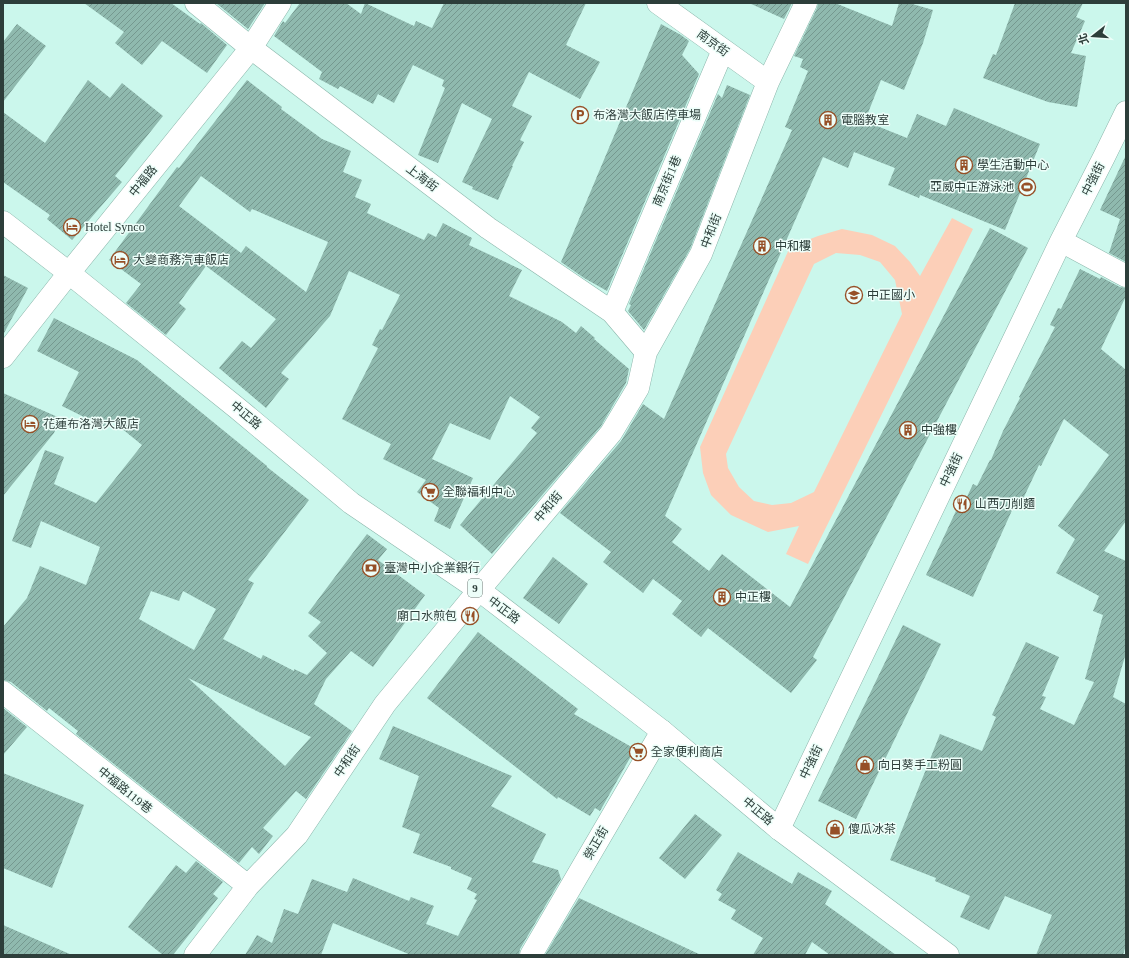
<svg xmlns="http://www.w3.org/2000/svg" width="1129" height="958" viewBox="0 0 1129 958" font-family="'Times New Roman','Noto Sans TC',serif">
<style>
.green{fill:#fccfb8;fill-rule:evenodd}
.building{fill:url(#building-hatch);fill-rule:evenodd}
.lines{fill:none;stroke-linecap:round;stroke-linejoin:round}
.minor-casing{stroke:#8bb6ab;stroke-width:23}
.primary-casing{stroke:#8bb6ab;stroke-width:23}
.minor{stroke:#fff;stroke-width:22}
.primary{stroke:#fff;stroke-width:22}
.labels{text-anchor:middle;stroke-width:3;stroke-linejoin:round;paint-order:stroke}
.shield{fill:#edfef9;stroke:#677873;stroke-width:1}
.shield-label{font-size:11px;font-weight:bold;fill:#2d3e3a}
.street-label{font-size:12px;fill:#2d3e3a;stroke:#edfef9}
.poi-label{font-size:12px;fill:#2d3e3a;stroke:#edfef9;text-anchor:start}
</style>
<defs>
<pattern id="building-hatch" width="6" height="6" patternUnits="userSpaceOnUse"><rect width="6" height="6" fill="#8fb9ae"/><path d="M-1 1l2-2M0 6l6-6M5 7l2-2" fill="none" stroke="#75988f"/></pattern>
</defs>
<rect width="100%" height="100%" fill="#cbf7ec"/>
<path class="green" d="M 952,218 L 973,229 L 808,564 L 786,554 L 799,526 L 768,532 L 731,515 L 711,495 L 703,473 L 700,447 L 790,247 L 818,236 L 842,229 L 872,235 L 895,246 L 910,262 L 920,276 ZM 836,253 L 860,255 L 880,262 L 895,280 L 902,314 L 814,492 L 791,503 L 772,505 L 754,501 L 739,487 L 728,468 L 726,454 L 814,264 Z"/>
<path class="building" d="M 84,3 L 171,3 L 200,24 L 201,23 L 227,45 L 207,73 L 162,41 L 142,65 L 115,43 L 124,32 Z
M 216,3 L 265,3 L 248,29 Z
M 300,3 L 346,3 L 361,14 L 365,3 L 414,26 L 416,21 L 432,28 L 444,3 L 586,3 L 566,45 L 600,62 L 580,99 L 529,72 L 512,106 L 532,116 L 520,140 L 524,142 L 512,166 L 513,166 L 498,200 L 472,189 L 473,187 L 462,182 L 492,119 L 462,103 L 438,163 L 418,155 L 445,88 L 442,86 L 444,80 L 413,65 L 394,103 L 378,94 L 373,104 L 340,86 L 338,89 L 319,79 L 322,72 L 274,36 L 283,21 L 285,23 Z
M 749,3 L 792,3 L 784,19 Z
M 818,3 L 835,3 L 892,26 L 899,3 L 909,3 L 933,10 L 923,43 L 904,90 L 881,80 L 868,113 L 870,113 L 867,122 L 907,138 L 917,114 L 946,126 L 954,108 L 1040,144 L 1005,230 L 920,195 L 919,198 L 888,185 L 895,168 L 854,152 L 848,168 L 823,157 L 665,516 L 682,529 L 672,542 L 709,571 L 722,554 L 790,607 L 990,228 L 1028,248 L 813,657 L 817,660 L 791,693 L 708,628 L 701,637 L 672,614 L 682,601 L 653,579 L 643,593 L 603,562 L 611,552 L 560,513 L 621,441 L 643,404 L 664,419 L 792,130 L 785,127 L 808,71 L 800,67 L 803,59 L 794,56 L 817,8 Z
M 1015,3 L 1083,3 L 1076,17 L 1085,21 L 1071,53 L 1086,56 L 1077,107 L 1048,102 L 983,78 L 993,54 L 996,55 Z
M 17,24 L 46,46 L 3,102 L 3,42 Z
M 661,24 L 681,35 L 689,41 L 682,55 L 699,74 L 607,291 L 584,278 L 561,262 Z
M 88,80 L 110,98 L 122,83 L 163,116 L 115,176 L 122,182 L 72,240 L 47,219 L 50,215 L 3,182 L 3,112 L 45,143 Z
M 247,80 L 282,107 L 281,109 L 322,139 L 351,151 L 343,172 L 362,180 L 355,197 L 371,204 L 367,213 L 424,240 L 428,233 L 436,237 L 443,223 L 472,238 L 469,245 L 522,270 L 509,296 L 562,322 L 576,333 L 581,326 L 595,338 L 594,339 L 629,369 L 626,383 L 601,426 L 492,554 L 460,525 L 537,433 L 531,428 L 540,417 L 510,396 L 490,440 L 450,423 L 432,459 L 473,478 L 450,529 L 434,521 L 439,508 L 417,492 L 426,480 L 383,459 L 391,444 L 342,419 L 378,348 L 372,345 L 380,329 L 382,330 L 400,295 L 349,271 L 330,316 L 281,373 L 289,379 L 266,408 L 219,368 L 242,341 L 251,348 L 276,319 L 206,266 L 179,303 L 186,309 L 166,335 L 126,303 L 141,284 L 109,260 L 177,167 L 179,168 ZM 201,176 L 250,212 L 252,209 L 328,242 L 306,292 L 246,246 L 241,253 L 179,206 Z
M 727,85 L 750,95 L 690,249 L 644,330 L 628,311 L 631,305 L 629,304 L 718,94 L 722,98 Z
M 1126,155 L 1126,262 L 1109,253 L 1120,219 L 1100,210 Z
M 1080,269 L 1100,279 L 1101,277 L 1120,287 L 1126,288 L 1126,296 L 1101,349 L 1126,370 L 1126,521 L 1104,551 L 1126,561 L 1126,653 L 1113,697 L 1126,704 L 1126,945 L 1123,955 L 1036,955 L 1052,915 L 1005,896 L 989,930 L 960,917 L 970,896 L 935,881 L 936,878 L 890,860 L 940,734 L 982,751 L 996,717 L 992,715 L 1026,642 L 1059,657 L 1042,696 L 1046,697 L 1040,709 L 1074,725 L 1094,682 L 1085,679 L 1103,615 L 1093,611 L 1099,596 L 1056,573 L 1075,539 L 1058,526 L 1109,455 L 1064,419 L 1041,466 L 1039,465 L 1023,499 L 1018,497 L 973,597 L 926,575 L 962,498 L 966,499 L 973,484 L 977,486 L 990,460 L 991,460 L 1003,431 L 1020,398 L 1019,397 L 1055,327 L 1050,325 L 1058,308 L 1061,309 Z
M 3,275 L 28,288 L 3,335 Z
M 54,318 L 137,360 L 267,466 L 267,467 L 309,500 L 248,580 L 254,583 L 223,639 L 261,659 L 263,655 L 294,671 L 294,669 L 307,675 L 327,653 L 308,636 L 321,622 L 308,613 L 367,534 L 387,549 L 378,560 L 425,595 L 373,667 L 351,651 L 326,679 L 314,704 L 352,731 L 306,799 L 296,791 L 263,828 L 273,836 L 259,854 L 252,847 L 239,863 L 76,734 L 78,731 L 49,708 L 47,711 L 11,682 L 3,680 L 3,627 L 27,598 L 40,566 L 86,585 L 100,547 L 41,521 L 31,548 L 12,541 L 45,450 L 64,457 L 54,484 L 96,503 L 142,445 L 110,419 L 106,428 L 62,406 L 79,372 L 37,351 ZM 151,591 L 179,601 L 183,591 L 216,609 L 194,650 L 139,619 ZM 188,678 L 311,737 L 285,766 Z
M 3,393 L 60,418 L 54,433 L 3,496 Z
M 553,557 L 588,584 L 559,624 L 523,598 Z
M 903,625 L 941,644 L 856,819 L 818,801 Z
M 478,632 L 578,709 L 574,714 L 635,749 L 600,811 L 595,808 L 590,816 L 558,797 L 557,799 L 427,698 Z
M 3,708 L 27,727 L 3,755 Z
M 393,726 L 512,776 L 491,806 L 546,834 L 532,862 L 558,870 L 561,879 L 520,949 L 519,955 L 411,955 L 333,923 L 321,955 L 245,955 L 257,935 L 272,943 L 284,909 L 298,914 L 312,879 L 347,892 L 353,878 L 409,901 L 411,897 L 434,906 L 426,924 L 458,936 L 477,900 L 474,899 L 477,894 L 467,889 L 472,878 L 451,869 L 451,867 L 413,853 L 420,834 L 402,827 L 419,776 L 379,759 Z
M 3,773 L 84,805 L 52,888 L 3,868 Z
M 695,814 L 722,835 L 685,879 L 659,858 Z
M 738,852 L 792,884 L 798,872 L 832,891 L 825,904 L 896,955 L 830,955 L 812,942 L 805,955 L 753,955 L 763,938 L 731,919 L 736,910 L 718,900 L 722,894 L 716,890 Z
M 196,861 L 223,882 L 213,894 L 218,898 L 173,955 L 163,955 L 128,927 L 176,865 L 186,873 Z
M 579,898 L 701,955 L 545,955 Z
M 3,925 L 72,955 L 3,955 Z"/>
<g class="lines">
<g class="minor-casing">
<path id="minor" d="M 196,3 L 251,48 L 488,228 L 612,312 L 646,352
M 658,3 L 768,82
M 1061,241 L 1126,276
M 612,312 L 723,50
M 3,357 L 69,273 L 251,48 L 280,3
M 3,692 L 248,886
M 779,829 L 1061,241 L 1104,157 L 1126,112
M 195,955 L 248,886 L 297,835 L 385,704 L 479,590 L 611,433 L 638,388 L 646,352 L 701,254 L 768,82 L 806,3
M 531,955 L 662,731"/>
</g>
<g class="primary-casing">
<path id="primary" d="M 3,222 L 69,273 L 237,408 L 351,503 L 479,590 L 662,731 L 779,829 L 948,955"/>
</g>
<use href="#minor" class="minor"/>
<use href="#primary" class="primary"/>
</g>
<defs>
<g id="parking-ring" transform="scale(0.9)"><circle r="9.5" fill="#edfef9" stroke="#965027" stroke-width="1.5"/><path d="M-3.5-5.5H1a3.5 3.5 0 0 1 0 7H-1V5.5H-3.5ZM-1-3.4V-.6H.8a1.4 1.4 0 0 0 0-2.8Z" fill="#965027"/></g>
<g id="building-ring" transform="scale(0.9)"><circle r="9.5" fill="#edfef9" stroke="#965027" stroke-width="1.5"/><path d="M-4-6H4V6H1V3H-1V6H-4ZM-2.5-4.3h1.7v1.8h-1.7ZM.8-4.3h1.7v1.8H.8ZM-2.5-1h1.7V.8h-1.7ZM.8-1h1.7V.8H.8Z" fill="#965027"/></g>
<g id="stadium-ring" transform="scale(0.9)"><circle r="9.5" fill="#edfef9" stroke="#965027" stroke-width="1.5"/><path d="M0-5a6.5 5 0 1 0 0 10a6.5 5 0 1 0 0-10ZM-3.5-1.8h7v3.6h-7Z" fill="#965027"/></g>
<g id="hotel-ring" transform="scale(0.9)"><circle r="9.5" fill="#edfef9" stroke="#965027" stroke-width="1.5"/><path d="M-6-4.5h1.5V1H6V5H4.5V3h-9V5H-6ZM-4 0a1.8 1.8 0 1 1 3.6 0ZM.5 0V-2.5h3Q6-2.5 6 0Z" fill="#965027"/></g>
<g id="school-ring" transform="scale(0.9)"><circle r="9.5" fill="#edfef9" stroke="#965027" stroke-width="1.5"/><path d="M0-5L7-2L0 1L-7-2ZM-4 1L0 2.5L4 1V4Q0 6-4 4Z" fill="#965027"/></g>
<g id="supermarket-ring" transform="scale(0.9)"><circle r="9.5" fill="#edfef9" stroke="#965027" stroke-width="1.5"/><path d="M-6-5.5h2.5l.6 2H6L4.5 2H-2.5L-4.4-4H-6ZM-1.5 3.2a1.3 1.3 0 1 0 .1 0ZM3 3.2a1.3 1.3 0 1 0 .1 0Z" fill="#965027"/></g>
<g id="restaurant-ring" transform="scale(0.9)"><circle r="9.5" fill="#edfef9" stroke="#965027" stroke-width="1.5"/><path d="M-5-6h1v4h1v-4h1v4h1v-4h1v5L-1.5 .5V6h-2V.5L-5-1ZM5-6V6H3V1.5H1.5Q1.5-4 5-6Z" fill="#965027"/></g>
<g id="bank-ring" transform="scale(0.9)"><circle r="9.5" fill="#edfef9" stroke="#965027" stroke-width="1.5"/><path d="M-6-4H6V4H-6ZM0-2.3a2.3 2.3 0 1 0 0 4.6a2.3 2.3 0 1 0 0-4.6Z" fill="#965027"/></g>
<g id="shop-ring" transform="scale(0.9)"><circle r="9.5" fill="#edfef9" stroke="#965027" stroke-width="1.5"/><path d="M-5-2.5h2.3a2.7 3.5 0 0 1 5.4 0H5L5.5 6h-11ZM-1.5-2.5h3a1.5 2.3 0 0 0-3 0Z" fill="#965027"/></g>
</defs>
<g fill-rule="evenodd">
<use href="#parking-ring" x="580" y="115"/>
<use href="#building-ring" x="828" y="120"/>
<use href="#building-ring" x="964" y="165"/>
<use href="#stadium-ring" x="1027" y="187"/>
<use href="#hotel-ring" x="72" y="227"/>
<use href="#building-ring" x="762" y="246"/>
<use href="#hotel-ring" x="120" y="260"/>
<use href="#school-ring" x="854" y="295"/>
<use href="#hotel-ring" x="30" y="424"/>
<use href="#building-ring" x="908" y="430"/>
<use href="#supermarket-ring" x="430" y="492"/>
<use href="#restaurant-ring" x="962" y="504"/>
<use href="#bank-ring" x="371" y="568"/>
<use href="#building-ring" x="722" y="597"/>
<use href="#restaurant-ring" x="470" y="616"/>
<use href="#supermarket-ring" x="638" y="752"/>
<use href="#shop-ring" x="865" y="765"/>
<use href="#shop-ring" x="835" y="829"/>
</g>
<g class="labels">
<rect class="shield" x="468" y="579" width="14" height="18" rx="3"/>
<g class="shield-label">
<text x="475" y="592">9</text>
</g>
<g class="street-label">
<text transform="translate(713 43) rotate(36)" y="4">南京街</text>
<text transform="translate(422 178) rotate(37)" y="4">上海街</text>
<text transform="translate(1093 179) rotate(-63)" y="4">中強街</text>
<text transform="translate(143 181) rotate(-51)" y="4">中福路</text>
<text transform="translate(667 181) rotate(-67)" y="4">南京街1巷</text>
<text transform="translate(711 231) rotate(-69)" y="4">中和街</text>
<text transform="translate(246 415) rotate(40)" y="4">中正路</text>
<text transform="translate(951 470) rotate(-64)" y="4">中強街</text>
<text transform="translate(548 507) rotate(-50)" y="4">中和街</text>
<text transform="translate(504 610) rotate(37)" y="4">中正路</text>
<text transform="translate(347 761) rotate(-56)" y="4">中和街</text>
<text transform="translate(811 762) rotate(-64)" y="4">中強街</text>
<text transform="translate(125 790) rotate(39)" y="4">中福路119巷</text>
<text transform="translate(758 811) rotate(40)" y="4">中正路</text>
<text transform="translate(596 843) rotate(-60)" y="4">榮正街</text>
</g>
<g class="poi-label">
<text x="593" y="119">布洛灣大飯店停車場</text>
<text x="841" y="124">電腦教室</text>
<text x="977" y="169">學生活動中心</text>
<text x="1014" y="191" text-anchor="end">亞威中正游泳池</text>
<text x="85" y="231">Hotel Synco</text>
<text x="775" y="250">中和樓</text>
<text x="133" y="264">大變商務汽車飯店</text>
<text x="867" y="299">中正國小</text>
<text x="43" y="428">花蓮布洛灣大飯店</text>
<text x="921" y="434">中強樓</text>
<text x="443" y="496">全聯福利中心</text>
<text x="975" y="508">山西刀削麵</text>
<text x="384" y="572">臺灣中小企業銀行</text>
<text x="735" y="601">中正樓</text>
<text x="457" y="620" text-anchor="end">廟口水煎包</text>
<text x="651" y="756">全家便利商店</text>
<text x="878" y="769">向日葵手工粉圓</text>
<text x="848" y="833">傻瓜冰茶</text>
</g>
</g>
<rect width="1129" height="958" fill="none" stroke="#2d3e3a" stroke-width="8"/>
<g transform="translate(1093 36) rotate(253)" stroke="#edfef9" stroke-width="3" paint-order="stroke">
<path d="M0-3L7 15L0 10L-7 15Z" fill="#2d3e3a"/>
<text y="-6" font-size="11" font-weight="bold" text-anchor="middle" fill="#2d3e3a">北</text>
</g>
</svg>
